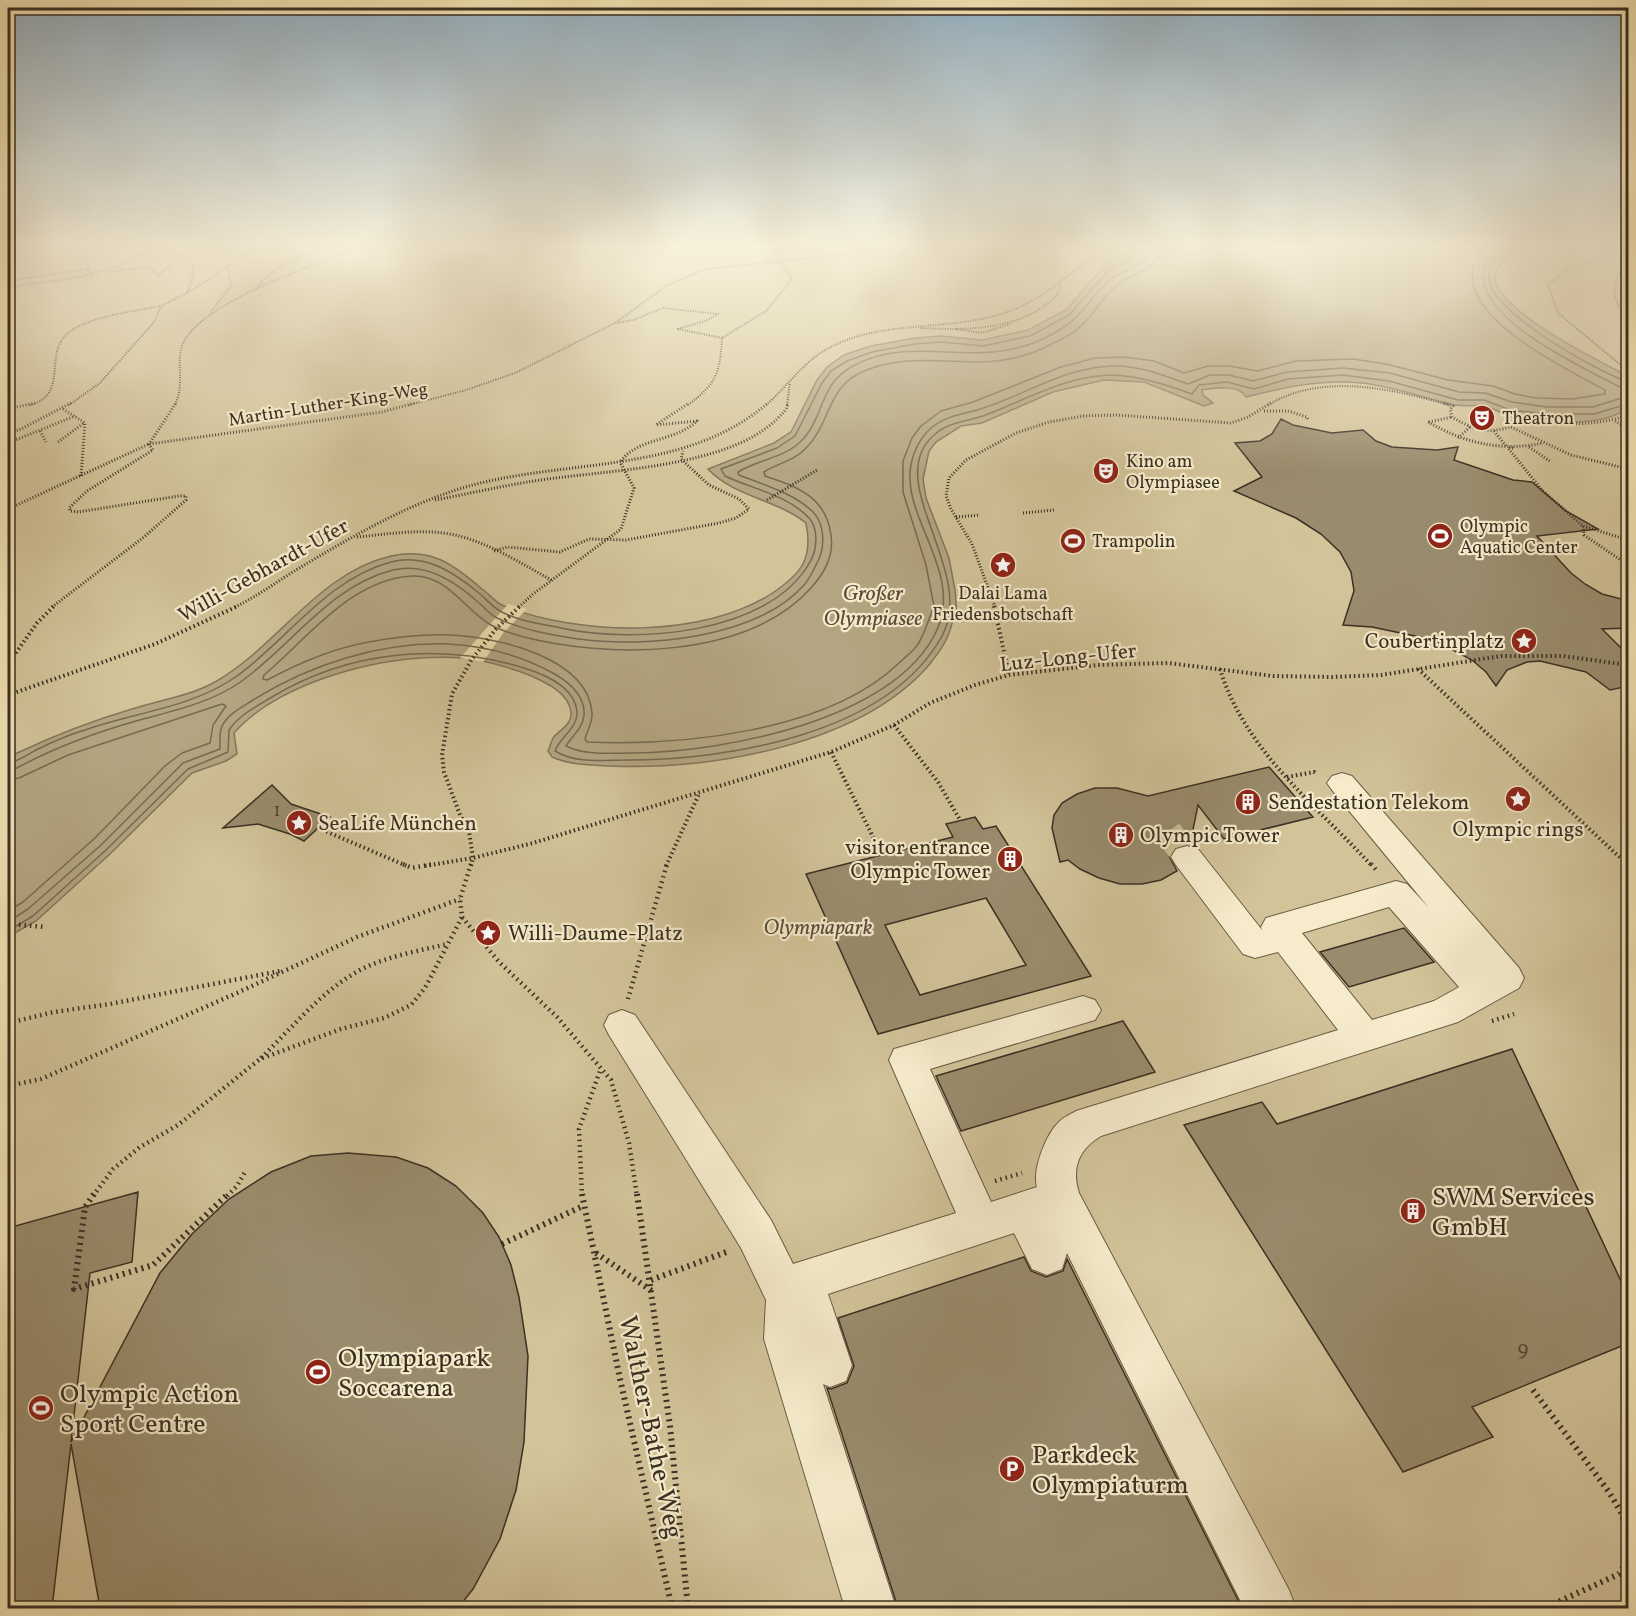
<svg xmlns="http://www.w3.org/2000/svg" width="1636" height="1616" viewBox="0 0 1636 1616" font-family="Vollkorn,serif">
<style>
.green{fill:#d2c399;stroke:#867a5e;stroke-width:1.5}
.water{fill:#b3a581;stroke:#83765c;stroke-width:1.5}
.pier{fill:#f1e1b1}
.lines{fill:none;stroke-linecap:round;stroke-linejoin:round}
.shore{stroke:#766a52;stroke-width:1.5}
.building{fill:#998c6d;stroke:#3a3024;stroke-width:1.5;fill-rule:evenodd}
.minor-tunnel{stroke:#ccbe95;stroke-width:28;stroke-dasharray:28 14;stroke-linecap:butt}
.minor-casing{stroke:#685c47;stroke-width:2}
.path-far4{stroke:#3a3024;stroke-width:2;stroke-dasharray:1 1.5;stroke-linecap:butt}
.path-far3{stroke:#3a3024;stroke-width:3;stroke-dasharray:1 2;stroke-linecap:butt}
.path-far2{stroke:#3a3024;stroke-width:4;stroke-dasharray:1.5 3;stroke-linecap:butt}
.path-far1{stroke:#3a3024;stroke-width:4.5;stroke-dasharray:1.5 4;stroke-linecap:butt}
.path{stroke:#3a3024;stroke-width:6;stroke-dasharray:2 4.5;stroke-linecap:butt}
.minor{fill:#f6eccc;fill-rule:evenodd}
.labels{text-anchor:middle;stroke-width:4.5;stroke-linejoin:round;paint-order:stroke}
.far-street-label{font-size:18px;fill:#3a3024;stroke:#f6eccc}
.far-poi-label{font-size:18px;fill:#3a3024;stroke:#f6eccc;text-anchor:start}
.number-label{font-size:18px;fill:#524736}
.street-label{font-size:21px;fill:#3a3024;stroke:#f6eccc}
.poi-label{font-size:21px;fill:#3a3024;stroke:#f6eccc;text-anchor:start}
.park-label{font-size:21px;font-style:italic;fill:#584d3b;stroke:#f6eccc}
.near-number-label{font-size:21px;fill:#524736}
.water-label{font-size:22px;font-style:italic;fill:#584d3b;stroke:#f6eccc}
.near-poi-label{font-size:26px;fill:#3a3024;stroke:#f6eccc;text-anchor:start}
.near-street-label{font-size:26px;fill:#3a3024;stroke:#f6eccc}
</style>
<rect width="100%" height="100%" fill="#f1e1b1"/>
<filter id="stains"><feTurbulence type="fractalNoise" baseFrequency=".00333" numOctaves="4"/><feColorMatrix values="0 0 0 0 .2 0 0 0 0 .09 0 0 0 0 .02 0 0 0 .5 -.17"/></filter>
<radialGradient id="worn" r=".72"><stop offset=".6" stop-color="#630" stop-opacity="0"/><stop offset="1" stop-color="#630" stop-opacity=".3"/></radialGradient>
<path class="green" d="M 8,246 L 1628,246 L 1628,1608 L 8,1608 Z"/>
<path class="water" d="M 1148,246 L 1526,246 C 1516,253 1499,261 1496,273 C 1486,306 1601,362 1626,375 L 1628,378 L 1628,408 C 1605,427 1536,425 1507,415 C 1500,413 1494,408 1486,407 C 1476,404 1465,407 1455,405 C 1423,398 1393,386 1361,383 C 1320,379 1282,388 1246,397 C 1239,384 1214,388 1202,390 L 1203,395 L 1213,403 L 1204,406 L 1144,382 L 1104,380 L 1053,392 L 982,423 L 961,426 L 936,442 L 929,451 L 923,479 L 926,498 L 949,558 L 955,590 L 957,616 L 953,617 C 951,636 941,650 929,665 C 860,745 709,771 610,766 C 590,765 570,765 552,757 L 548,751 C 550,747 551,742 553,738 C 559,730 572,725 571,713 C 570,693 545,682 529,675 C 508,667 485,660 462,658 C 393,652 281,679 234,733 L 237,754 L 226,761 L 192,773 L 110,854 L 36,921 L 8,937 L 8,758 L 15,754 C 53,736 91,721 132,709 C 160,700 190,696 215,682 C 278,646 318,573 391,556 C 431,547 453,564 482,589 C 489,594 496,603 504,606 C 580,636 704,639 774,592 C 802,573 813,558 806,523 C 776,499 734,497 708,469 L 774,443 L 791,432 L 817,380 L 827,367 L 844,355 L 871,346 L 915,338 L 941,336 L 982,340 L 1028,330 L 1066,310 L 1103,267 L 1117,258 Z"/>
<path class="pier" d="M 508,604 L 527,609 L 504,632 L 483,662 L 460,658 Z"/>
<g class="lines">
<path class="shore" d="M 1163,246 C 1158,272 1135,271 1117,285 C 1104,295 1096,311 1084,323 C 1075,333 1062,339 1050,345 C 1028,356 1004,362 979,362 C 938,362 897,354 858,374 C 828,389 829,425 807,447 C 796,460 778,463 764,472 L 765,476 C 798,487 826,497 831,535 C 834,556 825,572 811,588 C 746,660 607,659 520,636 C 510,633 500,630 491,625 C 464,609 446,574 412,576 C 351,579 307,639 264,675 L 263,679 L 267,680 C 299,663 333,648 369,642 C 396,637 424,634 451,635 C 496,637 588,657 592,713 C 593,721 587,731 585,739 L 587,742 C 681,746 828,732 899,663 C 905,657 914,651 918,644 C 925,633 929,618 934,606 L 926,565 L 903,492 L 903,461 L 912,438 L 921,426 L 941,411 L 973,402 L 1061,367 L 1095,358 L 1125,357 L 1154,361 L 1184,373 L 1208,366 L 1229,366 L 1257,371 L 1296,361 L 1353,359 L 1386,364 L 1448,380 L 1493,386 L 1515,394 L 1536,398 L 1572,399 L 1605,394 L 1605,390 C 1568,370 1463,320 1473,269 C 1474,261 1483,252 1488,246
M 1503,246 C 1498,252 1487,260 1485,267 C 1468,316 1586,369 1620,387 L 1628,389
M 1516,246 C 1505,253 1490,261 1489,276 C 1486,310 1598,372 1628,382
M 8,763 C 19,761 27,755 36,750 C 52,742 68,735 85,730 C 135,712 192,708 237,676 C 288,639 327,579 391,562 C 426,553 455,573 480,594 C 487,600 493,607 500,611 C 518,621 541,624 561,628 C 634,644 769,635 810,562 C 817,550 819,529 809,518 C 788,495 752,489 725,476 L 721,469 L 777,448 L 795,436 L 822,383 L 831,371 L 847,361 L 872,352 L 915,344 L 941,342 L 983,346 L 1030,336 L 1069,315 L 1107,272 L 1143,253 L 1146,246
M 8,770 L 15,769 C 53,748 94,733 136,721 C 171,711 208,704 239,683 C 291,647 329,586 393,570 C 425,562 455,581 478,602 C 484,607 489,614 497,618 C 522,630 552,635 578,639 C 645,648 757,639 805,584 C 810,578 814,569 818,561 C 825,547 825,524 813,512 C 794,493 764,485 739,475 L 738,472 C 757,460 783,458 799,443 C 825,420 818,384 853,366 C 900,341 944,356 993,352 C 1016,350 1041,342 1061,329 C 1082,317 1091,296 1109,281 C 1126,265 1144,270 1154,246
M 8,780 L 19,778 L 68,755 L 222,704 L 226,706 L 213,725 L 210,743 L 182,753 L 165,766 L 95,838 L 23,902 L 8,911
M 8,922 L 28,909 L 101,845 L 183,763 L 220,749 C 220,742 219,733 222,726 C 228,714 242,707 253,700 C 311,664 380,642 448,644 C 484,646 517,654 549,671 C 565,679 586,694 584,715 C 583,728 572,736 566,746 C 586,756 612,753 633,753 C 722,752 895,721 937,630 C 962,574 907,523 910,473 C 911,457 918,440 930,429 C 946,415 962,415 980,409 C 1026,395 1064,367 1113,366 C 1139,365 1164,376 1188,384 L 1210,375 L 1229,375 L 1253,381 L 1287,372 L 1343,368 L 1390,373 L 1459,392 L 1485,393 L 1512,402 L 1547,407 L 1593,407 L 1628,396
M 8,931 L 33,916 L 106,850 L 188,769 L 228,752 L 229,730 C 239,715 257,706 272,697 C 348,651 439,642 524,668 C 544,674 575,687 577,712 C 578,728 560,737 555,751 C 576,764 603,760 627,760 C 728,760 888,734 942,636 C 977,572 882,482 933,436 C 948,422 964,422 983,416 C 994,412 1005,407 1017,402 C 1090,370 1116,366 1192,394 L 1199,385 L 1227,382 L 1254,389 L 1288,379 L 1343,375 L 1389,381 L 1458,400 L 1484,400 L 1510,410 L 1546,414 L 1594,414 L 1628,404"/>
</g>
<path class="building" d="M 1281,419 L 1293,425 L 1332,433 L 1363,430 L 1376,441 L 1392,447 L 1437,450 L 1458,447 L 1454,460 L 1513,480 L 1532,482 L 1566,511 L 1598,529 L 1537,536 L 1571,573 L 1585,584 L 1602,594 L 1629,601 L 1629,628 L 1602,629 L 1629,656 L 1629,686 L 1610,690 L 1586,672 L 1540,661 L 1527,662 L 1507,670 L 1496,686 L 1486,672 L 1472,660 L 1434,640 L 1372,627 L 1343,625 L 1354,591 L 1351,572 L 1340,552 L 1321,534 L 1296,518 L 1234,491 L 1262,477 L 1235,443 L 1260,441 L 1272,434 Z
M 1269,767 L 1313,817 L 1224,839 L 1198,805 L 1190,844 L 1175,847 L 1169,856 L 1177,871 L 1161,880 L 1142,884 L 1120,884 L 1099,878 L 1080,869 L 1068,860 L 1060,862 L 1052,828 L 1054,815 L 1062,803 L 1077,794 L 1095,788 L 1117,788 L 1148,796 Z
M 272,785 L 291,804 L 330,817 L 304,841 L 290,834 L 258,824 L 223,828 Z
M 975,817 L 983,829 L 996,826 L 1091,976 L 878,1034 L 806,874 L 953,837 L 946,824 ZM 986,898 L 1026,965 L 920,995 L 885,925 Z
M 1404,928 L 1434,962 L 1349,987 L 1320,952 Z
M 1123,1021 L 1155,1072 L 961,1131 L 936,1076 Z
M 1512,1049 L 1629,1298 L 1629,1343 L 1472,1407 L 1493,1437 L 1403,1472 L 1184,1125 L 1262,1102 L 1277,1124 Z
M 348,1153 L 396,1157 L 428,1168 L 456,1186 L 483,1213 L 499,1237 L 511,1265 L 519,1297 L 528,1356 L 524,1442 L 516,1490 L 500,1539 L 473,1589 L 458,1608 L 100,1608 L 71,1444 L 52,1608 L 8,1608 L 8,1588 L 14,1543 L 8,1545 L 8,1228 L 138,1192 L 132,1262 L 90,1273 L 71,1442 L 160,1273 L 192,1234 L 229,1199 L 271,1172 L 311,1156 Z
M 1024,1257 L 1031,1271 L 1046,1277 L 1063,1271 L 1067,1259 L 1242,1608 L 898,1608 L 827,1388 L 831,1389 L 847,1383 L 854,1366 L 838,1318 Z"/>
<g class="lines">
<path class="minor-tunnel" d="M 1168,832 L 1187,857"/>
<g class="minor-casing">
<path id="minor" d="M 1342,773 L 1352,776 L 1519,968 L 1524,978 L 1519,988 L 1458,1022 L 1101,1136 C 1079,1149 1071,1168 1079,1193 L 1289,1590 L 1296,1608 L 1244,1608 L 1067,1253 L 1062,1269 L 1047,1275 L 1032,1269 L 1014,1233 L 828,1294 L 852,1365 L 846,1381 L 830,1387 L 823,1384 L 896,1608 L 845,1608 L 764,1339 L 766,1300 L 741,1248 L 609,1035 L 604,1025 L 609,1015 L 622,1010 L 635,1015 L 771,1220 L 793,1264 L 956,1213 L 889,1060 L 894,1049 L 1083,996 L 1095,1000 L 1101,1010 L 1095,1020 L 930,1069 L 991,1202 L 1037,1187 C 1032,1170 1046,1133 1060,1121 C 1064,1117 1071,1114 1076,1111 L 1338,1030 L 1278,952 L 1255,958 L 1243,954 L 1176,865 L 1171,857 L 1176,849 L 1187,846 L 1198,849 L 1262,930 L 1261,927 L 1266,918 L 1396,881 L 1407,884 L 1429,908 L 1332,790 L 1327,783 L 1332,776 ZM 1389,907 L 1459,987 L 1434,1001 L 1372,1020 L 1302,933 Z"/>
</g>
<path class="path-far4" d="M 85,246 L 88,269
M 1619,246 L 1624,254 C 1618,282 1604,293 1628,317
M 1104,249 L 1124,246
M 1624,254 L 1571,267 L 1548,285 L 1558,313 L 1628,371
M 144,255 L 151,267
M 777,255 L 793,246
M 228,267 L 239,255 L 261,246
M 108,272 L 151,267 L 158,276 L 179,255 L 184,254 C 199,267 193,277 187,293 L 228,267 L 231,286 L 211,312
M 1620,274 L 1628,283
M 8,281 L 88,269 L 91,274
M 8,287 C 60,280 111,277 155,246
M 256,289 C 275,262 305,255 335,246
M 618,323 L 633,320 L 663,308 L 718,314 L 708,320 L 678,329 L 722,338
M 920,328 C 962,330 1012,331 1047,304 C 1055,298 1061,292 1060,281
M 956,329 L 982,333 L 1010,324
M 30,405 C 68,395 45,357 65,336 C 82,317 136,311 161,306
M 69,405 L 100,383 L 154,322 L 161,306 L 187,293
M 175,405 C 185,383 176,365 182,346 C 198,302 322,262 365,246
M 409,405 L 466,390 L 515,373 L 615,323 L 668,285 L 706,269 L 840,255 L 886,246
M 688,405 C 717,383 720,373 722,338 L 766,311 L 790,282 L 791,277 L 773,250 L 773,246
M 766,405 C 787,387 802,363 827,349 C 882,318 951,333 1010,311 C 1047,298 1076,266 1109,246
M 787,405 L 790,383
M 1268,405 C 1323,372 1392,389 1449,405"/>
<path class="path-far3" d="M 1444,403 L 1453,406 L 1450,410 L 1452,417 C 1471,429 1494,436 1515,424 L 1515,418 C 1554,424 1590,428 1628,415
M 8,409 L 35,403
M 63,409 L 85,423 L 81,476
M 1264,411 L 1288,411 L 1307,417 L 1308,420
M 1615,421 L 1628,429
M 1428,422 C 1465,443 1501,452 1543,443
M 1429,422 L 1452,417
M 1511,427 L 1571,455 L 1628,469
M 40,431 L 46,442
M 1494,431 L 1506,446
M 8,433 L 19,430 L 71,403
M 1458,438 L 1470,427
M 58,442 L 84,423
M 8,443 L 75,416
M 1529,447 L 1551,462
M 1513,448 L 1508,448 L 1542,490 L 1583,526 L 1628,540
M 621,461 C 639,437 675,442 697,421 L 656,425 L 689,403
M 435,500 C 468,494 501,486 534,481 C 602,470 728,469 778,418 C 783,413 787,410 788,403
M 767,500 L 817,470
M 8,509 L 149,444 L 382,412 L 415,403
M 1023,513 L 1054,510
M 956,517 L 980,515
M 1583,526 L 1584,535 L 1628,565
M 357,537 C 389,534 423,528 455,535 C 490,543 522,564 553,581
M 494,551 L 507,547 L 560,552 L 589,539 L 626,540 L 719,523 L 736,518 L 749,509 L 739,499 L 709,485 L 681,459 L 683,451
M 52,607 L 144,537 L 186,500 L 186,496 L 179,496 L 78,512 L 70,511 L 69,508 L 87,491 L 153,450 L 149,444 L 176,403
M 235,607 C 258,596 279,580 301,567 C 348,539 396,511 447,493 C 553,455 678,480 768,403
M 519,607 L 533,594 L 621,529 L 634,488 L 620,462
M 995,607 L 972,544 L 951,509 L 946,496 L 949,478 L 966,460 L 1016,433 L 1049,422 L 1083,416 L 1116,415 L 1231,423 L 1248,417 L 1271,403"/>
<path class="path-far2" d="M 994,606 L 1009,675
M 8,664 L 37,623 L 54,606
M 1220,669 C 1245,751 1316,805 1372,866
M 1418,669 L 1628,865
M 8,695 L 155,644 L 238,606
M 894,725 L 938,782 L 960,820
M 831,752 L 876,843
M 1287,777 L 1314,772 L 1316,774
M 318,828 L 407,866
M 425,866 L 473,858 L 533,843 L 831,752 L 894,725 L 930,703 L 975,685 L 1009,675 L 1098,665 L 1168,663 L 1273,676 L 1332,677 L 1381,675 L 1501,656 L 1563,656 L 1628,665
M 471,866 L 473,858 L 469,831 L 460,815 L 444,772 L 442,755 L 452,694 L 472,659 L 496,629 L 520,606
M 666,866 L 699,794"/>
<path class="path-far1" d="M 403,864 L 412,868 L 434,864
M 471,864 L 460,899 L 462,917 L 499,962 L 557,1017 L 611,1080 L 629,1143 L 637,1196
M 1371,864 L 1378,872
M 8,924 L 46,927
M 628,999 L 667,864
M 1492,1021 L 1514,1014
M 8,1023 L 54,1012 L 110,1004 L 280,971
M 261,1058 C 293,1027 322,990 362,969 C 388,956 419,951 447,944
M 8,1086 L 41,1079 L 237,993 L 357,937 L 460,899
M 995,1181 L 1022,1173
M 93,1196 L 113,1169 L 140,1147 L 178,1125 L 260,1059 L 341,1029 L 384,1018 L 411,1005 L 425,988 L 462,917
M 227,1196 L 237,1186 L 245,1172
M 582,1196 L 579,1129 L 601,1068"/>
<path class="path" d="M 94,1194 L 85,1207 L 74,1289 L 153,1265 L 228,1194
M 582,1194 L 620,1379 L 672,1608
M 637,1194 L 670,1426 L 688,1608
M 502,1244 L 583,1206
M 596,1253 L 652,1291
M 651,1280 L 729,1251
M 1533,1390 L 1609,1492 L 1622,1514 L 1628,1541 L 1627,1561 L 1619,1574 L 1545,1608"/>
<use href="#minor" class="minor"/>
</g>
<linearGradient id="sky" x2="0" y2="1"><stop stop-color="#93aebf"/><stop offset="0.52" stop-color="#f9f2dc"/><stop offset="1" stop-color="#f9f2dc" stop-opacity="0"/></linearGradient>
<rect width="1636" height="472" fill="url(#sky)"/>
<defs>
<g id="theatre-disc" transform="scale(1.35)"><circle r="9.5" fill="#8f2418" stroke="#f6eccc"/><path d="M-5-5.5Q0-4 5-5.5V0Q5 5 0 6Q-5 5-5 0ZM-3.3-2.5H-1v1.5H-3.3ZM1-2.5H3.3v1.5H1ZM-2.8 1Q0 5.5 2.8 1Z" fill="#fff"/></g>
<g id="stadium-disc" transform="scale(1.35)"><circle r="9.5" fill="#8f2418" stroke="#f6eccc"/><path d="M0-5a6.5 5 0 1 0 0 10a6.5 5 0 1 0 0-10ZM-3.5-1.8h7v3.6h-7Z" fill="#fff"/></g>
<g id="sight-disc" transform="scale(1.35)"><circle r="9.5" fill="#8f2418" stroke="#f6eccc"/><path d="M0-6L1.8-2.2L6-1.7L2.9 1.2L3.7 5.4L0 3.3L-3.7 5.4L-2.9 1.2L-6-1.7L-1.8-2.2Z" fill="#fff"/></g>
<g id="building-disc" transform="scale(1.35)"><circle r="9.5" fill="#8f2418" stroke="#f6eccc"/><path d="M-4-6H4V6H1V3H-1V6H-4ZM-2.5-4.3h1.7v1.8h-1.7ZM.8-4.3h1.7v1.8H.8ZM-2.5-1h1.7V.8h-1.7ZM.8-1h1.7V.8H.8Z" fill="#fff"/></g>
<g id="parking-disc" transform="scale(1.35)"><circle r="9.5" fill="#8f2418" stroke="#f6eccc"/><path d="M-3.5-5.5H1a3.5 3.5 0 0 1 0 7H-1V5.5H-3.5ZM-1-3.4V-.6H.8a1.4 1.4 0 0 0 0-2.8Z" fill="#fff"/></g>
</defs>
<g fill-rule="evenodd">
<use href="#theatre-disc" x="1482" y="418"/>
<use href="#theatre-disc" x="1106" y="471"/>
<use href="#stadium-disc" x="1440" y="536"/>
<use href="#stadium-disc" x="1073" y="541"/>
<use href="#sight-disc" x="1003" y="565"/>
<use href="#sight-disc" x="1524" y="641"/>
<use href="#sight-disc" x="1518" y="799"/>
<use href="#building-disc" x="1248" y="802"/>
<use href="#sight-disc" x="299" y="823"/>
<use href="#building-disc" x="1121" y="835"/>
<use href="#building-disc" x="1010" y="859"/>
<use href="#sight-disc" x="488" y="933"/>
<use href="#building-disc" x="1413" y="1211"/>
<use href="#stadium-disc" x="318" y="1372"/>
<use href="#stadium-disc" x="41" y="1408"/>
<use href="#parking-disc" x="1012" y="1469"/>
</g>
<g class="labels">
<g class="far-street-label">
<text transform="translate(328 404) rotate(-9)" y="6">Martin-Luther-King-Weg</text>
</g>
<g class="far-poi-label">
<text x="1502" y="424">Theatron</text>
<text x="1126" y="467">Kino am<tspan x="1126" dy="21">Olympiasee</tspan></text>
<text x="1460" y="532">Olympic<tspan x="1460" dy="21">Aquatic Center</tspan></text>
<text x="1092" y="547">Trampolin</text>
<text x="1003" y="599" text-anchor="middle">Dalai Lama<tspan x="1003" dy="21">Friedensbotschaft</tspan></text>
</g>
<g class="number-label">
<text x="277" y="816">1</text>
</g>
<g class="street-label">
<text transform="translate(263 570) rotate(-29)" y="7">Willi-Gebhardt-Ufer</text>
<text transform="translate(1068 657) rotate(-6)" y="7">Luz-Long-Ufer</text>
</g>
<g class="poi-label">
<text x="1504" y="648" text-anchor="end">Coubertinplatz</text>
<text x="1268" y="809">Sendestation Telekom</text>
<text x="318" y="830">SeaLife München</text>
<text x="1518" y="836" text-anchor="middle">Olympic rings</text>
<text x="1140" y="842">Olympic Tower</text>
<text x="990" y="854" text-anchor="end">visitor entrance<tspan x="990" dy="24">Olympic Tower</tspan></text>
<text x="508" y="940">Willi-Daume-Platz</text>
</g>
<g class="park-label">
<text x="818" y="934">Olympiapark</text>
</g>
<g class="near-number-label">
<text x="1523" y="1355">9</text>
</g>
<g class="water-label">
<text x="873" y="600">Großer<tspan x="873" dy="25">Olympiasee</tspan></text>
</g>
<g class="near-poi-label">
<text x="1432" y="1205">SWM Services<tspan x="1432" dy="30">GmbH</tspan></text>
<text x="338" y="1366">Olympiapark<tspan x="338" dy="30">Soccarena</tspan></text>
<text x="60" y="1402">Olympic Action<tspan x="60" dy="30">Sport Centre</tspan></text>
<text x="1032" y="1463">Parkdeck<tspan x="1032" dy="30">Olympiaturm</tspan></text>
</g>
<g class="near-street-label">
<text transform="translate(652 1427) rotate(78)" y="9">Walther-Bathe-Weg</text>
</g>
</g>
<rect width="1636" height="1616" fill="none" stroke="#f1e1b1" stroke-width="30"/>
<rect x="9" y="9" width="1618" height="1598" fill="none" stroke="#3a3024" stroke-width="3"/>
<rect x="15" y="15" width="1606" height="1586" fill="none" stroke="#3a3024" stroke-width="1.5"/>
<rect width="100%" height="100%" filter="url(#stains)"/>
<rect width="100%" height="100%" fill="url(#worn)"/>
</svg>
